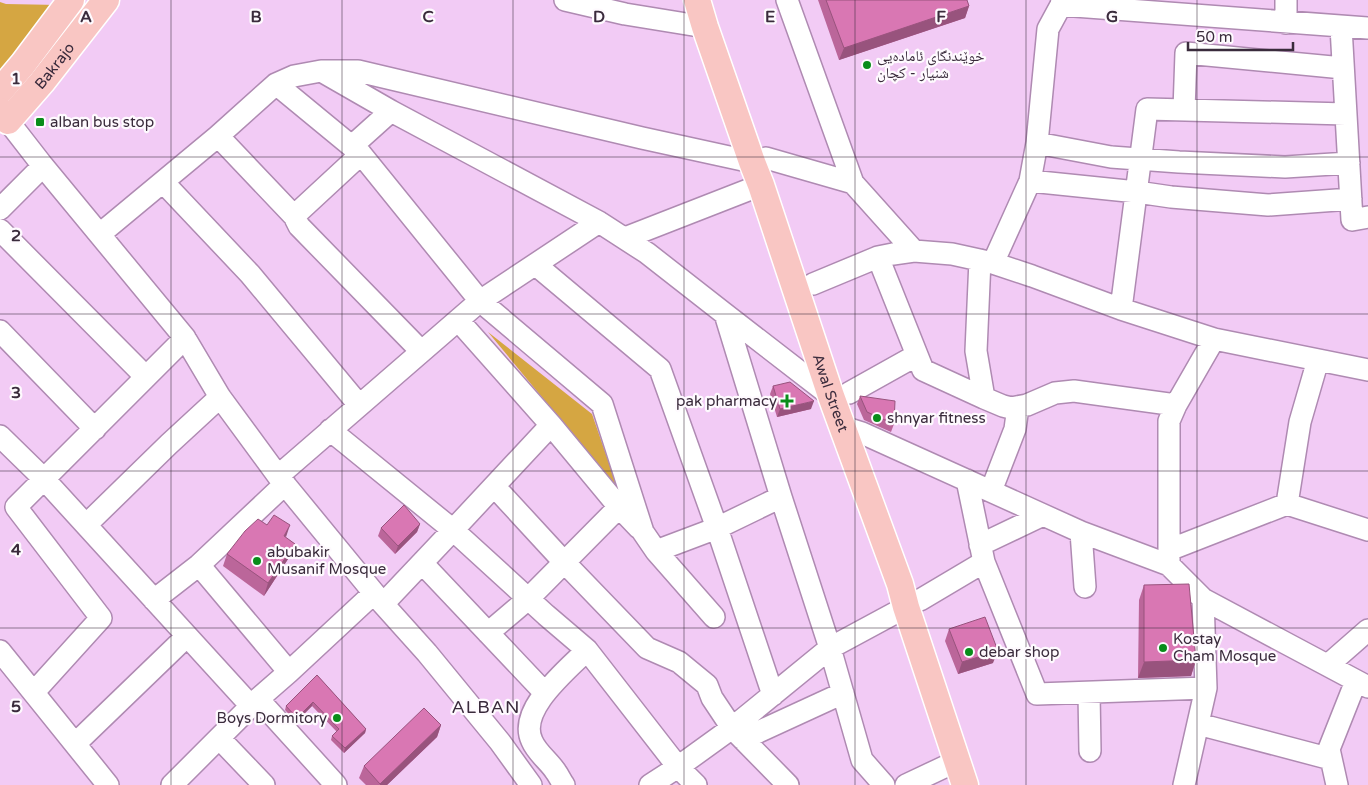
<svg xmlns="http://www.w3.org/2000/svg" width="1368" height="785" viewBox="0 0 1368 785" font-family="'Varela Round','Noto Naskh Arabic',sans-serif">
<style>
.green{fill:#d5a642}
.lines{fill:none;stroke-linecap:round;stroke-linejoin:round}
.minor-casing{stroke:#af8ab2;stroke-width:24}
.major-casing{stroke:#fff;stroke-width:29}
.minor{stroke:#fff;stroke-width:21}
.major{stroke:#f9c6c3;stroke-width:26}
.wall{fill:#bb669a}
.shaded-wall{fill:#98537d}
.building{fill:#d977b3;stroke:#98537d}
.grid{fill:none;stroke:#3a2b3c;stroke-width:1;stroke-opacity:0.55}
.poi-dot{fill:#098d1a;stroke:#fefafe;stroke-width:2}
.labels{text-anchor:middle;stroke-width:4.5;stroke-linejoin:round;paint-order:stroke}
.poi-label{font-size:15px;fill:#3a2b3c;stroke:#fefafe;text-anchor:start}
.street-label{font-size:15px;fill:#3a2b3c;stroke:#fefafe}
.quarter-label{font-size:18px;letter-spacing:1px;fill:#3a2b3c;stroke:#fefafe}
.grid-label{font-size:16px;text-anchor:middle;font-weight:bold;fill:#3a2b3c;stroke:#fefafe;stroke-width:4.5;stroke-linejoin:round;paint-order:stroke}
</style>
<rect width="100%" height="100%" fill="#f2cbf5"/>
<path class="green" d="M 0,2 L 6,4 L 59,5 L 0,72 Z
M 488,332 L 592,414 L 618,489 Z"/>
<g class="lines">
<g class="minor-casing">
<path id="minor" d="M 565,0 L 625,14 L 705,27
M 787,0 L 853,183 L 914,251
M 1061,5 L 1368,28
M 1286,23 L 1286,0
M 1341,27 L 1352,220 L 1368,217
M 323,72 L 391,111 L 599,222 L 647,253 L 725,314 L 831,396
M 276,84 L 361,154 L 480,301 L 602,404 L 643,532 L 656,551 L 714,617
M 1184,110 L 1186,53 L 1343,68
M 8,121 L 43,166 L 185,338 L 220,397 L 278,476 L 383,604 L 427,653 L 500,742 L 531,785
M 218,136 L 294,216 L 299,226 L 421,351
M 1037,143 L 1111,157 L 1179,162 L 1285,167 L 1349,163
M 352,146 L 391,111
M 766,158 L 853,183
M 1030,181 L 1137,192 L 1171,197 L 1268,205 L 1351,199
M 163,182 L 250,274 L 359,405
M 0,209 L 43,166
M 294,216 L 361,154
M 0,230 L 146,377
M 100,234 L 218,136 L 276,84 L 294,76 L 321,71 L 358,71 L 642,138 L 752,162
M 625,238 L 761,185
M 878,257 L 923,370 L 984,398 L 1003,406 L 1011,408 L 1027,405 L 1055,393 L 1074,391 L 1176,405
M 980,260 L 976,351 L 984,398
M 993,263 L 1030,181 L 1037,143 L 1048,29 L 1061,5 L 1062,0
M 536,265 L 660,369 L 717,528 L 773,695
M 813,284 L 878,257 L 893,254 L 914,251 L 952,254 L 993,263 L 1032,276 L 1121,309 L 1214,339 L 1368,370
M 1121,309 L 1147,109 L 1346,114
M 725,314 L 781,497 L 830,648 L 862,760 L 884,785
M 458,320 L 551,425 L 619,507 L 639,528
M 0,331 L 95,429
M 849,393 L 917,355
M 843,427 L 862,433 L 1081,532 L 1169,565 L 1203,599 L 1368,687
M 330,430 L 453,530 L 546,615 L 587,650 L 678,767 L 696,785
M 0,436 L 44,479 L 251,706
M 278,476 L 480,301 L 599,222
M 967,480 L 984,562 L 1037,694 L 1206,688
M 494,486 L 564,562 L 647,648 L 679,662 L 707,685 L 712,698 L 732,728 L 788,785
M 991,491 L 1015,429 L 1018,407
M 1287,504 L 1300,422 L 1318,360
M 86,525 L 169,444 L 220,397
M 1081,532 L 1085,587
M 980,545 L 1043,515
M 1169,550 L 1287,504 L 1368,530
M 656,551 L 717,528 L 781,497
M 422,563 L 545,693
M 199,565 L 289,672
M 1169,565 L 1169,421 L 1176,405 L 1214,339
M 154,600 L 199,565 L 285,484
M 920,600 L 984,562
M 383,604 L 453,530 L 551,425
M 488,633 L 528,599 L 619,507
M 0,651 L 108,785
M 1328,665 L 1368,630
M 34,692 L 101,618 L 16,507 L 185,338
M 1089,693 L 1090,751
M 258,699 L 336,785
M 1198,724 L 1331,759
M 219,738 L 264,785
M 743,739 L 843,693
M 75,744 L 187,636
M 172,785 L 258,699 L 289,672 L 374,593
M 564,785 C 561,781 559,776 556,772 C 549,761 537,753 532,741 C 517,710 567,670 587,650
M 650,785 L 678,767 L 732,728 L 830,648 L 906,607
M 906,785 L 957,761
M 1184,785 L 1206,688 L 1203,599
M 1337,785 L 1329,749 L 1356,681"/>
</g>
<g class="major-casing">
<g id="major">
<path id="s1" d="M 697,0 L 705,27 L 752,162 L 761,185 L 831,396 L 900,584 L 906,607 L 965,785"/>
<path d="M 0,91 L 23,64 L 71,0"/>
<path id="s2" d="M 0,111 L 8,121 L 42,82 L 106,0"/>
</g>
</g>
<use href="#minor" class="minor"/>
<use href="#major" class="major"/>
</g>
<path class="wall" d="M 818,0 L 967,0 L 969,6 L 965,18 L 839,60 Z
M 773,386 L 811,409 L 777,417 L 770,394 Z
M 860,396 L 894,424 L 891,432 L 864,420 L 857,404 Z
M 420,524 L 417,532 L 395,554 L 378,536 L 381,528 Z
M 267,525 L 295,544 L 290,556 L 264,596 L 223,566 L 227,554 Z
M 1144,585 L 1196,660 L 1191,676 L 1138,678 L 1139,600 Z
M 949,629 L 993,663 L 958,674 L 945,641 Z
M 317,675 L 366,729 L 365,733 L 344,753 L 331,740 L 332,736 L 337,732 L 312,706 L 296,722 L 285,710 L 286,706 Z
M 441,725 L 437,737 L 387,785 L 366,785 L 359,778 L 364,766 Z"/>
<path class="shaded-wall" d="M 969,6 L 965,18 L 839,60 L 844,48 Z
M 814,401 L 811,409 L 777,417 L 780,409 Z
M 420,524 L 417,532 L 395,554 L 398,546 Z
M 290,525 L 286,537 L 284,536 Z
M 295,544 L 290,556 L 264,596 L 268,583 Z
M 998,651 L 993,663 L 958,674 L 962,662 Z
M 1196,660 L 1191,676 L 1138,678 L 1144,662 Z
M 313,702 L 312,706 L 296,722 L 297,718 Z
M 441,725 L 437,737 L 387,785 L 380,785 L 380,784 Z
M 366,729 L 365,733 L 344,753 L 345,748 Z"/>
<path class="building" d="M 826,0 L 967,0 L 969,6 L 844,48 Z
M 790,382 L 814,401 L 780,409 L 773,386 Z
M 860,396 L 895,401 L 894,424 L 867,412 Z
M 404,505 L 420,524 L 398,546 L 381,528 Z
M 274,515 L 290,525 L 284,536 L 295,544 L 268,583 L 227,554 L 245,531 L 258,519 L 267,525 Z
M 1189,584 L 1196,660 L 1144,662 L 1144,585 Z
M 985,617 L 998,651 L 962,662 L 949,629 Z
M 317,675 L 366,729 L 345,748 L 332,736 L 339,729 L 313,702 L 297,718 L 286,706 Z
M 424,708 L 441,725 L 380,784 L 364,766 Z"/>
<path class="grid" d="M 171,0 L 171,785M 342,0 L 342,785M 513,0 L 513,785M 684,0 L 684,785M 855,0 L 855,785M 1026,0 L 1026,785M 1197,0 L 1197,785M 0,157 L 1368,157M 0,314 L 1368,314M 0,471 L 1368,471M 0,628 L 1368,628"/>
<g class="poi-dot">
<circle cx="867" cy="65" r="5"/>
<rect x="35" y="117" width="10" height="10" rx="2.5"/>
<path d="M784.5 393.5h5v5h5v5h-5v5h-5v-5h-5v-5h5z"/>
<circle cx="877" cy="418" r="5"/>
<circle cx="257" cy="561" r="5"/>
<circle cx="1163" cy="648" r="5"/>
<circle cx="969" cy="652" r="5"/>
<circle cx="337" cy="718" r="5"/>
</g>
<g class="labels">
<g class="poi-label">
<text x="877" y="61">خوێندنگای ئامادەیی<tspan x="877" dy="17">شنیار - کچان</tspan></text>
<text x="50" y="127">alban bus stop</text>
<text x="777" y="406" text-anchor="end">pak pharmacy</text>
<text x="887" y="423">shnyar fitness</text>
<text x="267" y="557">abubakir<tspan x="267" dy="17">Musanif Mosque</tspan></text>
<text x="1173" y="644">Kostay<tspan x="1173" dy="17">Cham Mosque</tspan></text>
<text x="979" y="657">debar shop</text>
<text x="327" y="723" text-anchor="end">Boys Dormitory</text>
</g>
<g class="street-label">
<text dy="5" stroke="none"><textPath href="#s2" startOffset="85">Bakrajo</textPath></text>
<text dy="5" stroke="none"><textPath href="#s1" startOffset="415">Awal Street</textPath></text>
</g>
<g class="quarter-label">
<text x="486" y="713">ALBAN</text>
</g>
</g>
<g class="grid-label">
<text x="86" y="22">A</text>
<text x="256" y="22">B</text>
<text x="428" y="22">C</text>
<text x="599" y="22">D</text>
<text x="770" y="22">E</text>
<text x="941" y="22">F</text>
<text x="1112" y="22">G</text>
<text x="16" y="84">1</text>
<text x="16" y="241">2</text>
<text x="16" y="398">3</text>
<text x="16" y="555">4</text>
<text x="16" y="712">5</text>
</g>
<path d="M1188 42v8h105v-8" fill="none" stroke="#3a2b3c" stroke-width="2.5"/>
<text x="1196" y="42" font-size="15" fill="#3a2b3c" stroke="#fefafe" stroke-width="4" paint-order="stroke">50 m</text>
</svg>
